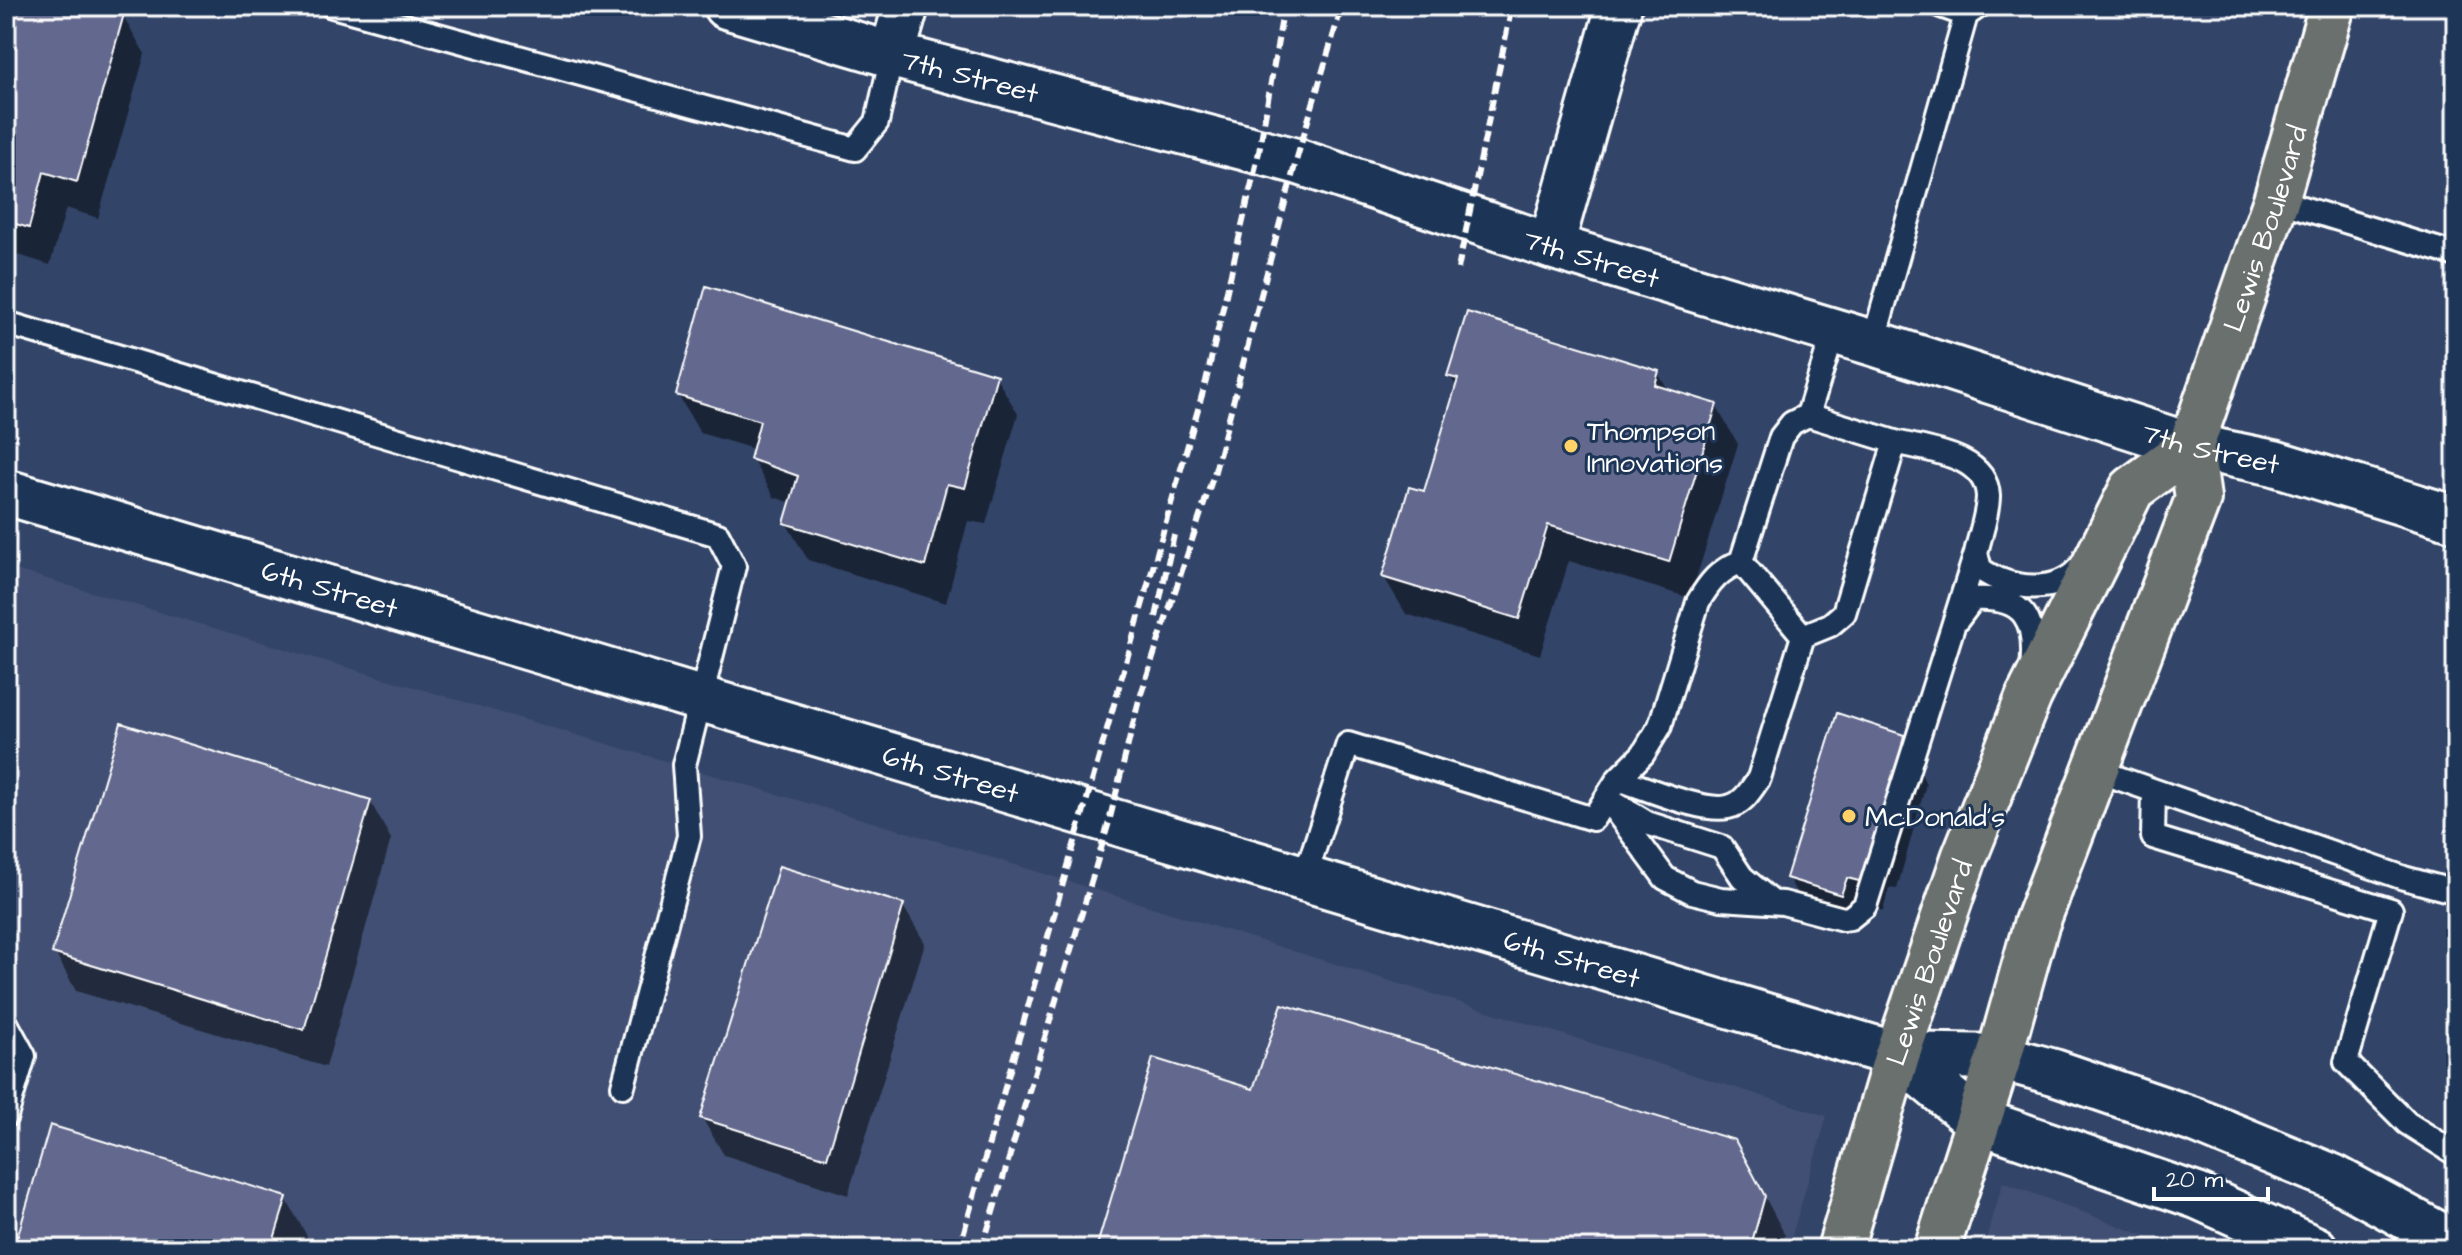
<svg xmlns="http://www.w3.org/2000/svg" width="2462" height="1255" viewBox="0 0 2462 1255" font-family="'Architects Daughter',sans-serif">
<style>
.built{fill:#414f73}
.shadow{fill:#0007}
.building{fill:#63688e;stroke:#fff;stroke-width:2}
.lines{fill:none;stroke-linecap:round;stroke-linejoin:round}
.lane-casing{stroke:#fff;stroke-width:28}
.street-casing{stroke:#fff;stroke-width:50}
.secondary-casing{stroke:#fff;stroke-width:50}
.primary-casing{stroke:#fff;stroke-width:50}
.lane{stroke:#1d3557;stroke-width:22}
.street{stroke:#1d3557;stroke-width:44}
.secondary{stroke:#1d3557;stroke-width:44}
.primary{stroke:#6b706d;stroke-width:44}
.rail{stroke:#fff;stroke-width:6;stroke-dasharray:12 6;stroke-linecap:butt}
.poi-dot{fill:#ffd166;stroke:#1d3557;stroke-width:3}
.labels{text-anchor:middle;stroke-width:6;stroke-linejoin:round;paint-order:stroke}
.street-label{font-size:28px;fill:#fff;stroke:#1d3557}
.poi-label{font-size:28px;fill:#fff;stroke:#1d3557;text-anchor:start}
</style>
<rect width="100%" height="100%" fill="#324468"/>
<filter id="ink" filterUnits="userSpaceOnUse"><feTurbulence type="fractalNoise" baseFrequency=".0125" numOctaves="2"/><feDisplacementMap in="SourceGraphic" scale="16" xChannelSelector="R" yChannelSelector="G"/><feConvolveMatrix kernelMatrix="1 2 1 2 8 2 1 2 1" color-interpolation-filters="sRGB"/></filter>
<g filter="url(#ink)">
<path class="built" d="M 6,567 L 964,849 L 1827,1116 L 1788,1249 L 6,1249 Z
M 2003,1182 L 2180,1249 L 1983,1249 Z"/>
<path class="shadow" d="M 6,6 L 90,6 L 123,16 L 145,54 L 98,218 L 66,208 L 50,265 L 6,251 Z
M 1119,6 L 1141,6 L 1139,12 Z
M 1658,373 L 1669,392 L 1716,406 L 1738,444 L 1690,598 L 1569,561 L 1540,655 L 1406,614 L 1384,577 L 1425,494 L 1457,388 L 1450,376 Z
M 996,377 L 1018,414 L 986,524 L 968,521 L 946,603 L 808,560 L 786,523 L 792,503 L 774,497 L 752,459 L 754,449 L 700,433 L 678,395 Z
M 1903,737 L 1926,784 L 1897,889 L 1889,888 L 1883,911 L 1863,906 L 1858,923 L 1805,907 L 1788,878 Z
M 370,801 L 391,839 L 326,1067 L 76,991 L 55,953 Z
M 903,906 L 925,943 L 848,1195 L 724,1155 L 702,1118 Z
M 1254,1092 L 1756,1180 L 1785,1235 L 1781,1249 L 1098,1249 Z
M 286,1199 L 307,1236 L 304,1249 L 16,1249 Z"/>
<path class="building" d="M 6,6 L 97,6 L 124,14 L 77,182 L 44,172 L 29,228 L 6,221 Z
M 706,286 L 997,375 L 965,488 L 947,484 L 925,566 L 784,523 L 798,476 L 750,459 L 760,421 L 676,395 Z
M 1467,312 L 1659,371 L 1655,385 L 1717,404 L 1669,562 L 1548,525 L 1519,619 L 1382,577 L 1409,487 L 1424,491 L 1458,379 L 1447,376 Z
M 1837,713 L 1904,735 L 1901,751 L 1910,754 L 1867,883 L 1847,878 L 1841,895 L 1786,878 Z
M 121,723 L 371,800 L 304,1030 L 52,953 Z
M 779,866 L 904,904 L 827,1158 L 700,1118 Z
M 1282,1004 L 1735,1140 L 1765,1196 L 1750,1249 L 1096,1249 L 1153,1058 L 1253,1089 Z
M 50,1125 L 287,1197 L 271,1249 L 14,1249 Z"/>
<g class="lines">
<g class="lane-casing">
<path id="lane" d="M 332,6 L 855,149 L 877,122 L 892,55
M 1941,6 L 1966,15 L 1979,6
M 2276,200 L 2456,255
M 6,323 L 718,535 L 734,566 L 684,765 L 689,836 L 623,1086
M 1873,343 L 1966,15
M 1976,553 L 1980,569 C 2010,590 2058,596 2082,565
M 1958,619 L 1973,599 C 2026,596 2037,621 2032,669
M 1803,636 L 1830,625 L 1844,613 L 1895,442 L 1808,415
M 2095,770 L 2404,878 L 2456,892
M 1618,779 C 1644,787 1703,813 1728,807 C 1743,804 1751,790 1759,778 L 1803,636 L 1741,562
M 2154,791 L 2153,837 L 2391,910 L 2346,1062 L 2407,1123 L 2456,1154
M 1606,798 L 1665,878 L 1692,892 L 1721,899 L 1783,903 L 1843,919 L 1850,918 L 1865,906 L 1976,553 C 1980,535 1988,514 1988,496 C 1986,454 1926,450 1895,442
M 1614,803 L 1647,823 L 1722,847 L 1742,877 L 1772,902
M 1304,880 L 1348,744 L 1593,819 L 1618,779 L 1643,754 L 1660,726 L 1698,602 C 1709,583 1720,569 1741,562 L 1781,437 L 1792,423 L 1808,415 L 1834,331
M 6,1023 L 24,1056 L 6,1116"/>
</g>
<g class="street-casing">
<g id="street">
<path id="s1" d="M 726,6 L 892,55 L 1296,161 L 1551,246 L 1873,343 L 2191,446 L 2274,463 L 2456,519"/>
<path d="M 892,55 L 906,6"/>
<path d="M 1551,246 L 1619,6"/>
</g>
</g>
<g class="secondary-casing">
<g id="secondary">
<path id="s2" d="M 6,492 L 1897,1055 L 1999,1057 L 2054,1072 L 2197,1121 L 2333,1177 L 2456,1244"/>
<path d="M 1897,1055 L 1976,1120 L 2197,1196 L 2315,1249"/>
</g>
</g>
<g class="primary-casing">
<g id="primary">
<path id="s3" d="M 1840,1249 L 1897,1055 L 1964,858 L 2029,696 L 2132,489 L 2191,446"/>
<path id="s4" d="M 1937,1249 L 1999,1057 L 2036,925 L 2198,499 L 2191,446 L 2276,200 L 2332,6"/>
</g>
</g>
<use href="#lane" class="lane"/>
<use href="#street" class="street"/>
<use href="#secondary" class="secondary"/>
<use href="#primary" class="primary"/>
<path class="rail" d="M 1458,269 L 1512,6
M 1156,617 L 1174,535
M 955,1249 L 963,1235 L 1206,381 L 1259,152 L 1284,6
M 982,1249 L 1109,822 L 1139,700 L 1215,471 L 1296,161 L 1342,6"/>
</g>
</g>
<g class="poi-dot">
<circle cx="1571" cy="446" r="8"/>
<circle cx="1849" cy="816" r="8"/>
</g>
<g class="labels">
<g class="street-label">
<text dy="10" stroke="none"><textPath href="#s1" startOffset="254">7th Street</textPath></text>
<text dy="10" stroke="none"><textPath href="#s4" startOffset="1078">Lewis Boulevard</textPath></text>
<text dy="10" stroke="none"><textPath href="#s1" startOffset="902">7th Street</textPath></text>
<text dy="10" stroke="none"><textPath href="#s1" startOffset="1550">7th Street</textPath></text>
<text dy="10" stroke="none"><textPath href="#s2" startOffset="338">6th Street</textPath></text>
<text dy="10" stroke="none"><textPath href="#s2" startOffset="986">6th Street</textPath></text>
<text dy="10" stroke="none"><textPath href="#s2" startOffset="1634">6th Street</textPath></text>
<text dy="10" stroke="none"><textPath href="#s3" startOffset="300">Lewis Boulevard</textPath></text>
</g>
<g class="poi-label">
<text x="1587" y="440">Thompson<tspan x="1587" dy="32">Innovations</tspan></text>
<text x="1865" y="826">McDonald's</text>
</g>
</g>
<rect width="2462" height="1255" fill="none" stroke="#1d3557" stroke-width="32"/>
<rect x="16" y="16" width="2430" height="1223" fill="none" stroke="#fff" stroke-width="3" filter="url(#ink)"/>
<path d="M2154 1187v12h114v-12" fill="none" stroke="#ffffff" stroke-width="4"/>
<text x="2166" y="1187" font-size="24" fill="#ffffff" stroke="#1d3557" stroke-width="6" paint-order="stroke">20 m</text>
</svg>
